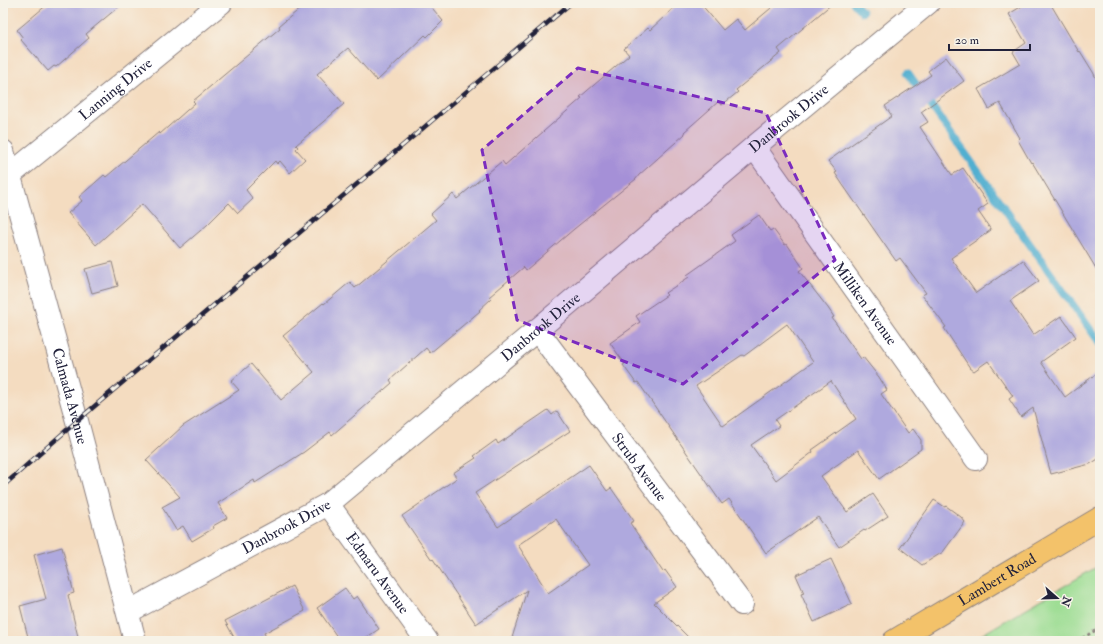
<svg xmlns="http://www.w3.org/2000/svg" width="1103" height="644" viewBox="0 0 1103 644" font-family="'IM FELL Double Pica',serif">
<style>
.green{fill:#9cdd93;stroke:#5f8067}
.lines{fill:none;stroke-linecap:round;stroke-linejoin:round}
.stream{stroke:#51afd0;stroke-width:8}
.building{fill:#afa9de;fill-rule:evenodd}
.minor-casing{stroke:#8b7f7e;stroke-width:24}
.major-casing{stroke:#8b7f7e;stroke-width:24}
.path{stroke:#8b7f7e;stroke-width:2.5;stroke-dasharray:3 3;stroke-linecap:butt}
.minor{stroke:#fff;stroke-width:22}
.major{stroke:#f3c26a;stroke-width:22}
.rail-casing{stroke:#22223b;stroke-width:4.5}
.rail{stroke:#f7f3e8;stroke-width:3;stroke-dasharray:9;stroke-linecap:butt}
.marked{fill:#7b2cbf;fill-opacity:0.2;stroke:#7b2cbf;stroke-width:3;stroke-dasharray:8 5;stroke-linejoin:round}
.labels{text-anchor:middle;stroke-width:4;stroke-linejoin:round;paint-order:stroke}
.street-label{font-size:15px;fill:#22223b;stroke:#f7f3e8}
</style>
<rect width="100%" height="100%" fill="#f7f3e8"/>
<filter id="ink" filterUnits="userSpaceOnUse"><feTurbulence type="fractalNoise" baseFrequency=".025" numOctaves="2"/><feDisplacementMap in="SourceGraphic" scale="8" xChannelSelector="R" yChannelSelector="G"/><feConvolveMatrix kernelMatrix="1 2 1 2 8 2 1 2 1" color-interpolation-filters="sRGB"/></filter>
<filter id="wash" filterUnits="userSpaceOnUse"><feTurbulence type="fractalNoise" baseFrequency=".012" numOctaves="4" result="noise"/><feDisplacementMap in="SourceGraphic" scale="16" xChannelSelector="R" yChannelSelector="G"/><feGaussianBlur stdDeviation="0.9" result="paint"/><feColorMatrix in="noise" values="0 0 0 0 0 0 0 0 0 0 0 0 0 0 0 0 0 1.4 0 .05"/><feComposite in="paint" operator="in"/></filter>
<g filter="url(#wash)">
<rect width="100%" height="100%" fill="#f4dcc0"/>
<path class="green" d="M 1100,565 L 1100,641 L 971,641 Z"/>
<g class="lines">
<path class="stream" d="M 854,3 L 862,12
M 908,73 L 1100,343"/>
</g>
<g id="blocks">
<path class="building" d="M 49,3 L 123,3 L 86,34 L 89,38 L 56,67 L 54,66 L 48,71 L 21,40 L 23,38 L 17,30 Z
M 307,3 L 428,3 L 443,21 L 427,37 L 425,35 L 377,81 L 348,48 L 317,74 L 344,104 L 296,145 L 298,147 L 296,149 L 305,159 L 290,173 L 280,161 L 277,164 L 275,161 L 246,190 L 253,199 L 238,213 L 229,203 L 207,225 L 180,248 L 142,204 L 96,245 L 68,213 L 82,201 L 79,197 L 104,175 L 106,177 L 159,132 L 160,134 L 195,103 L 193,101 L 280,28 L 279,26 Z
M 679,3 L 700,3 L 723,30 L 736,19 L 745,30 L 777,3 L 833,3 L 778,49 L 781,53 L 736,90 L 738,92 L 722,105 L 718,102 L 684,132 L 685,134 L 639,175 L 636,179 L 574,229 L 526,270 L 524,267 L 489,297 L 491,299 L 479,310 L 480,311 L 430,353 L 426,348 L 390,380 L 392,383 L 332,435 L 330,432 L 304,452 L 255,483 L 254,480 L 218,503 L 227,518 L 213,526 L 214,528 L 192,541 L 183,526 L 176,530 L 162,507 L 180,497 L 146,460 L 183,426 L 239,390 L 231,381 L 251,364 L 281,400 L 314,372 L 283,336 L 323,303 L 324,304 L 350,282 L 355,288 L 436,220 L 431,214 L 453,194 L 457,199 L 502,161 L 505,165 L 582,98 L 580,97 L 629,55 L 624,49 L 648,28 L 650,30 Z
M 1027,3 L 1050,3 L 1079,52 L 1080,51 L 1093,72 L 1100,86 L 1100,275 L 1032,162 L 1031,163 L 1018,140 L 1020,138 L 1000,103 L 989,109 L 978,89 L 1020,64 L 1013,52 L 1026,43 L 1009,14 Z
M 946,57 L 964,81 L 921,112 L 928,122 L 920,127 L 952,175 L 963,168 L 988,204 L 978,211 L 991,230 L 951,258 L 976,293 L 1023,260 L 1039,281 L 1010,301 L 1033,335 L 1061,316 L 1076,337 L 1041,362 L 1065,397 L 1100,371 L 1100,458 L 1090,464 L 1051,474 L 1033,408 L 1021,417 L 1009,399 L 1013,396 L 988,361 L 974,371 L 970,368 L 944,328 L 946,327 L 922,295 L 926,293 L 900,258 L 896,261 L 843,185 L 835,173 L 837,172 L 828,161 L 892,116 L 885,106 L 931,75 L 928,71 Z
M 759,215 L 770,231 L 773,229 L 785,245 L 787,244 L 803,268 L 799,271 L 828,308 L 834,317 L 832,318 L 861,359 L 863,357 L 879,377 L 887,390 L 881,394 L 908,433 L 913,429 L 921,440 L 921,449 L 879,479 L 858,450 L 821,476 L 847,512 L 873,494 L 888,516 L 865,531 L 864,530 L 839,547 L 818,517 L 766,553 L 729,499 L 722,504 L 638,382 L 636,383 L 623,365 L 625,364 L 610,343 L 640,322 L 636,316 L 667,295 L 665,293 L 689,277 L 687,275 L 735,241 L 731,235 ZM 787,324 L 813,362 L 723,426 L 696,386 L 742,355 L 744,356 ZM 831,381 L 856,419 L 812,450 L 813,452 L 776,480 L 751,445 L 779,426 L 775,420 Z
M 112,262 L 118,286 L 92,293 L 85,269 Z
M 548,410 L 552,415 L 557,411 L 570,431 L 475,493 L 498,527 L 589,465 L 607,491 L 611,488 L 634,521 L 630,523 L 663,572 L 665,570 L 677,587 L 654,603 L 692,641 L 511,641 L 527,590 L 476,624 L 433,559 L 432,560 L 402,516 L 457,478 L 453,473 L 476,458 L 474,456 L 496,440 L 498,444 ZM 556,519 L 588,565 L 548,593 L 518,545 Z
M 934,500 L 945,507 L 946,506 L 961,517 L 965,522 L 943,552 L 922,565 L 900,548 Z
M 62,547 L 74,593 L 68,595 L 79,641 L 31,641 L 30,636 L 28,637 L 20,606 L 46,599 L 34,555 Z
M 831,559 L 852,604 L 814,622 L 801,594 L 804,593 L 796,575 Z
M 292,586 L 305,611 L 264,633 L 268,641 L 236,641 L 225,621 Z
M 345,588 L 353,599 L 357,596 L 379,629 L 361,641 L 340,641 L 317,608 Z"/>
</g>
</g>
<g filter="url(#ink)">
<use href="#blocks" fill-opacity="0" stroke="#8b7f7e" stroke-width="1"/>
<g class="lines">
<g class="minor-casing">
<g id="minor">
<path id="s1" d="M 754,147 L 976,459"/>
<path id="s2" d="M 3,151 L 77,421 L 135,641"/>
<path id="s3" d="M 10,175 L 221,3"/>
<path id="s4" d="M 537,330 L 742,604"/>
<path id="s5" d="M 328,504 L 427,641"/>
<path id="s6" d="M 128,612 L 328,504 L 537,330 L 754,147 L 928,3"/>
</g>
</g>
<g class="major-casing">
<g id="major">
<path id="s7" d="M 894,641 L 1100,518"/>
</g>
</g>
<path class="path" d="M 1077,641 L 1100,628"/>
<use href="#minor" class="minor"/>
<use href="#major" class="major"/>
<g class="rail-casing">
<path id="rail" d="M 3,486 L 77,421 L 571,3"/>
</g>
<use href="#rail" class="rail"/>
</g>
</g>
<path class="marked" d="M 578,68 L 766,113 L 835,260 L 683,384 L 517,320 L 482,150 Z"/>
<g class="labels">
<g class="street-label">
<text dy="5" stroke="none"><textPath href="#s3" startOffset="136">Lanning Drive</textPath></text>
<text dy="5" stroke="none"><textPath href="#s6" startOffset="828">Danbrook Drive</textPath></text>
<text dy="5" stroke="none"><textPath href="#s1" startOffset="192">Milliken Avenue</textPath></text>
<text dy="5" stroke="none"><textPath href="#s6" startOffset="504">Danbrook Drive</textPath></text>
<text dy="5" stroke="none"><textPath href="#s2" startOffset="254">Calmada Avenue</textPath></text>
<text dy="5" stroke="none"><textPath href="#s4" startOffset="171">Strub Avenue</textPath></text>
<text dy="5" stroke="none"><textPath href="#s6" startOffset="180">Danbrook Drive</textPath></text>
<text dy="5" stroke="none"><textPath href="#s5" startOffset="85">Edmaru Avenue</textPath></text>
<text dy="5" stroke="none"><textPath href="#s7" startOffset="120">Lambert Road</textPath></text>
</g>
</g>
<rect width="1103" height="644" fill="none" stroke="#f7f3e8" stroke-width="16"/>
<g transform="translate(1057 598) rotate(110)" stroke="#f7f3e8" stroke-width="3" paint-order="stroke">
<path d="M0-3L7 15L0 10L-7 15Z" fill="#22223b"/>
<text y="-6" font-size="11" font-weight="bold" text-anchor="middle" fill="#22223b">N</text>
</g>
<path d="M949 44v6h81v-6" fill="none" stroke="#22223b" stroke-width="2"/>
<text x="955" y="44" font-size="12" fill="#22223b" stroke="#f7f3e8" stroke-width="3" paint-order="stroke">20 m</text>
</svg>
